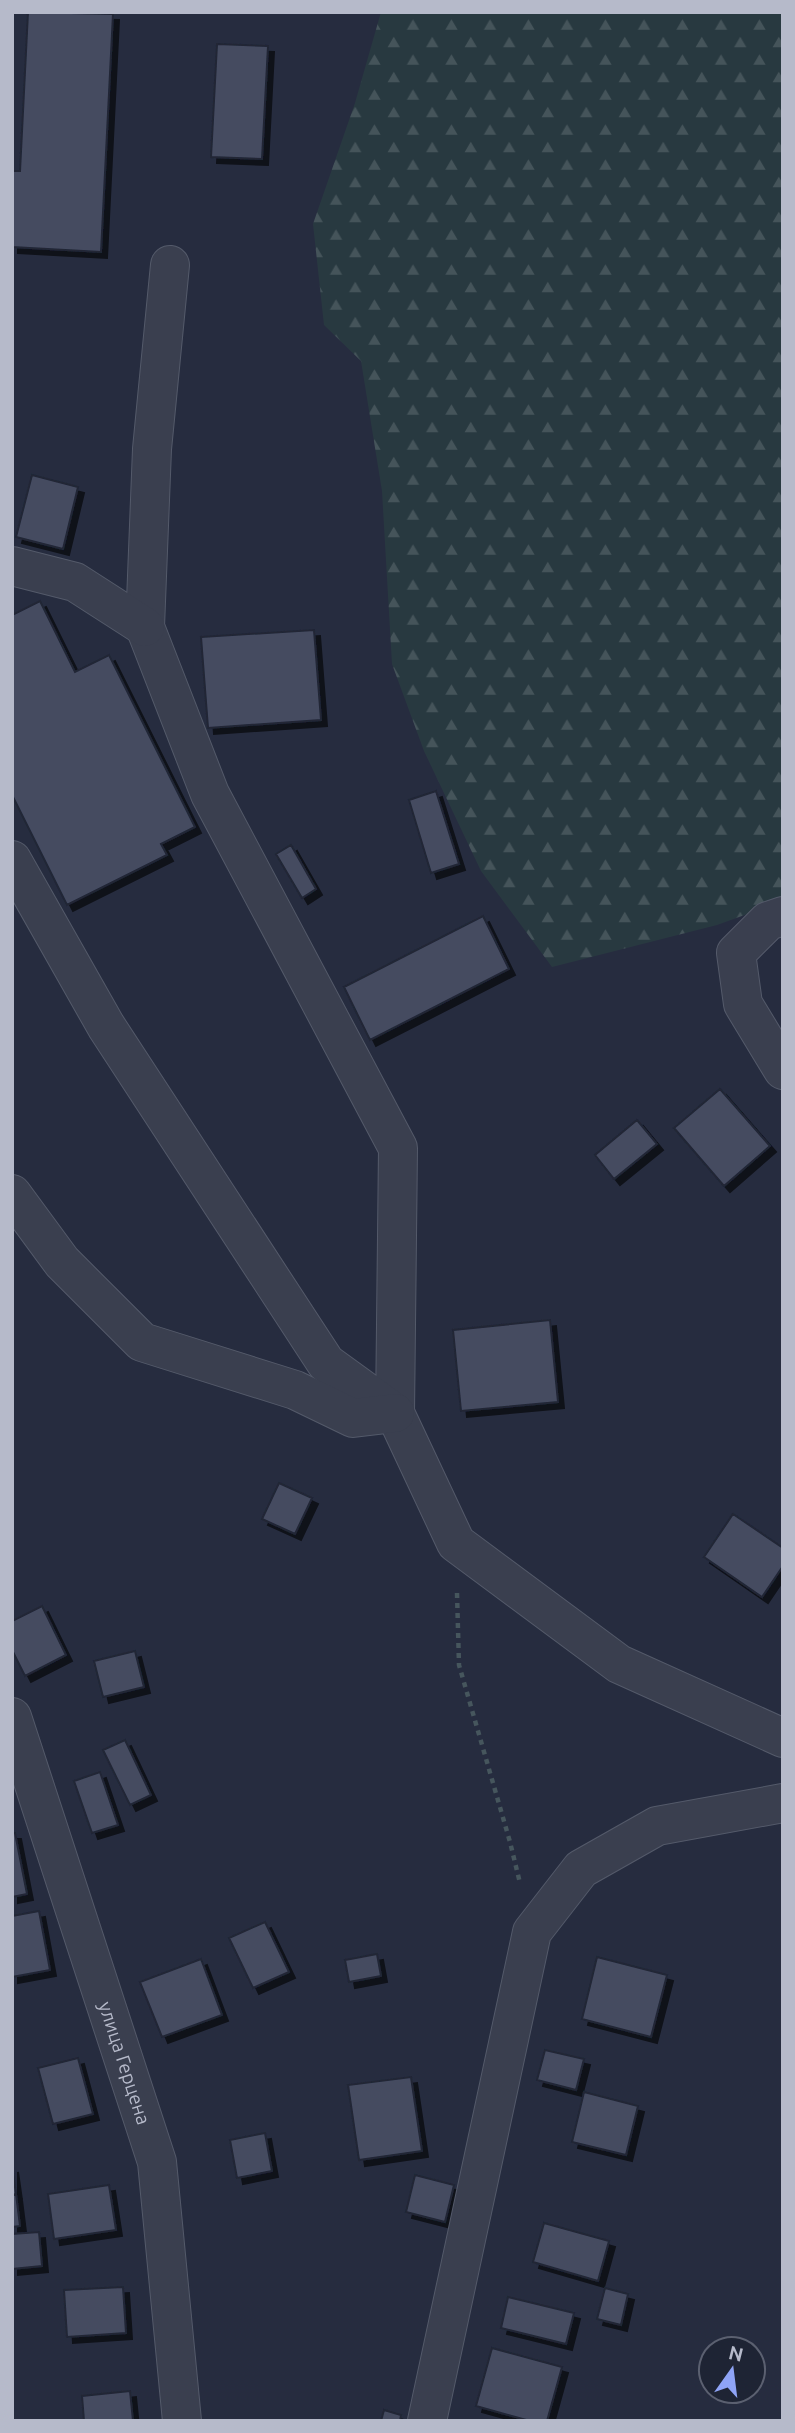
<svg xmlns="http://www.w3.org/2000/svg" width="795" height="2433" viewBox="0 0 795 2433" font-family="Ubuntu,sans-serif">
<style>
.forest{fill:url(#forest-firs)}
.building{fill:#454b61;stroke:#202636;stroke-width:2;filter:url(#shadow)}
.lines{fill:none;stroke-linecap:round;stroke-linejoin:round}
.minor-casing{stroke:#545a6a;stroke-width:40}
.path{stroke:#46565d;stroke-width:4.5;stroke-dasharray:5 5;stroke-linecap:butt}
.minor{stroke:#3a3f4f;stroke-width:38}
.labels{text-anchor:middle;stroke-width:5;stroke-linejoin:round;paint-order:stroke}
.street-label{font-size:19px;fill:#b6baca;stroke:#1e2434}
</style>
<defs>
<pattern id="forest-firs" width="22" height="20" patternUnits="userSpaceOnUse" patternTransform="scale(1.75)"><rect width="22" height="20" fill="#283940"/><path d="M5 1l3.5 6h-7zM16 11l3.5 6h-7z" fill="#45545a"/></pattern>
<filter id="shadow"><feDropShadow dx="6" dy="6" stdDeviation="0" flood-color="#0009"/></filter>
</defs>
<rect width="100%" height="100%" fill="#262c3f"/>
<path class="forest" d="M 381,12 L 783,12 L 783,901 L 717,925 L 552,967 L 481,871 L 424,751 L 392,664 L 382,491 L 361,361 L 324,325 L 313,224 L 355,103 Z"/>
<path class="building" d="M 28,12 L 113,14 L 101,252 L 12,247 L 12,171 L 20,171 Z
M 217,44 L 268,46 L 262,159 L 211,157 Z
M 32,475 L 78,487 L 63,549 L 16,537 Z
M 40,601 L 75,672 L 109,655 L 195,827 L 161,844 L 167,855 L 67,905 L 12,795 L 12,615 Z
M 314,630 L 321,720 L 208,728 L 201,637 Z
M 436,791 L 459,864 L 431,873 L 409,800 Z
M 291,845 L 316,889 L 302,898 L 276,854 Z
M 483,916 L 509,969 L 370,1040 L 344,987 Z
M 720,1089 L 770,1146 L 724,1186 L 674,1128 Z
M 637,1120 L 657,1144 L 614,1179 L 595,1155 Z
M 550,1320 L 558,1402 L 461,1411 L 453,1330 Z
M 279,1483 L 312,1498 L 295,1534 L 262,1519 Z
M 733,1514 L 783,1548 L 783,1566 L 762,1597 L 704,1557 Z
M 42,1606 L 66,1655 L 25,1676 L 12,1650 L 12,1621 Z
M 135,1651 L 144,1687 L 103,1697 L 94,1661 Z
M 125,1740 L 151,1795 L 130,1805 L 103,1750 Z
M 100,1772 L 118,1825 L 92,1833 L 74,1781 Z
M 12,1833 L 15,1833 L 27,1894 L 12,1897 Z
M 39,1911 L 50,1970 L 12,1977 L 12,1916 Z
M 265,1922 L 289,1972 L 253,1988 L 229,1938 Z
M 377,1954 L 381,1976 L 349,1982 L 345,1960 Z
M 597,1957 L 667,1975 L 651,2037 L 582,2019 Z
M 201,1959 L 222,2015 L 162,2037 L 140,1982 Z
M 545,2050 L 584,2059 L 576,2090 L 537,2080 Z
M 78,2058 L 93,2114 L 53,2124 L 38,2068 Z
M 411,2077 L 422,2151 L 359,2160 L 348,2085 Z
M 584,2092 L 638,2106 L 626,2155 L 572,2142 Z
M 265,2133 L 272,2171 L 237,2178 L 230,2140 Z
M 12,2166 L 16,2194 L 12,2195 Z
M 415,2175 L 454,2185 L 445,2222 L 406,2212 Z
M 109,2185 L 116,2230 L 54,2239 L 48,2194 Z
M 16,2194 L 20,2226 L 12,2227 L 12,2195 Z
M 544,2223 L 609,2241 L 598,2281 L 533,2262 Z
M 39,2232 L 42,2266 L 12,2269 L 12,2234 Z
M 123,2287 L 126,2333 L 67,2337 L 64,2290 Z
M 605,2288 L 628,2294 L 621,2325 L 597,2319 Z
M 508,2297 L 574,2313 L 566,2344 L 501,2328 Z
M 492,2348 L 562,2367 L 547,2421 L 530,2421 L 476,2406 Z
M 130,2391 L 133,2421 L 84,2421 L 82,2396 Z
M 384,2410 L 401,2415 L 400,2421 L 381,2421 Z"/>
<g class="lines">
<g class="minor-casing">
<g id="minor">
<path d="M 170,265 L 152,449 L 145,627 L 210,794 L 398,1148 L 395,1413 L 456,1543 L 619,1664 L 783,1738"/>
<path d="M 12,566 L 75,582 L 145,627"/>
<path d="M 12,860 L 106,1026 L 326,1363 L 395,1413"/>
<path d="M 783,916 L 768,921 L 736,953 L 743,1004 L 783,1070"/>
<path d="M 12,1194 L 62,1262 L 142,1342 L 295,1390 L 353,1418 L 395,1413"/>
<path id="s1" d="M 12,1717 L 157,2162 L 182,2421"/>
<path d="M 427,2421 L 532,1932 L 581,1869 L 657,1826 L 783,1803"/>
</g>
</g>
<path class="path" d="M 457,1593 L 459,1665 L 510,1842 L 520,1883"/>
<use href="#minor" class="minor"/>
</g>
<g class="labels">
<g class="street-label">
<text dy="7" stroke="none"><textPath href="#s1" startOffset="364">улица Герцена</textPath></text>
</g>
</g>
<rect width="795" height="2433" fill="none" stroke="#b6baca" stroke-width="28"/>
<g transform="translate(732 2370) rotate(14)"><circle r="33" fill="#1e2434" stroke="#5b6070" stroke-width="2"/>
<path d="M0-5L12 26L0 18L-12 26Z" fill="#8fa4f6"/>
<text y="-10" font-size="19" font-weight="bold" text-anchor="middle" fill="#b6baca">N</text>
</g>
</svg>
